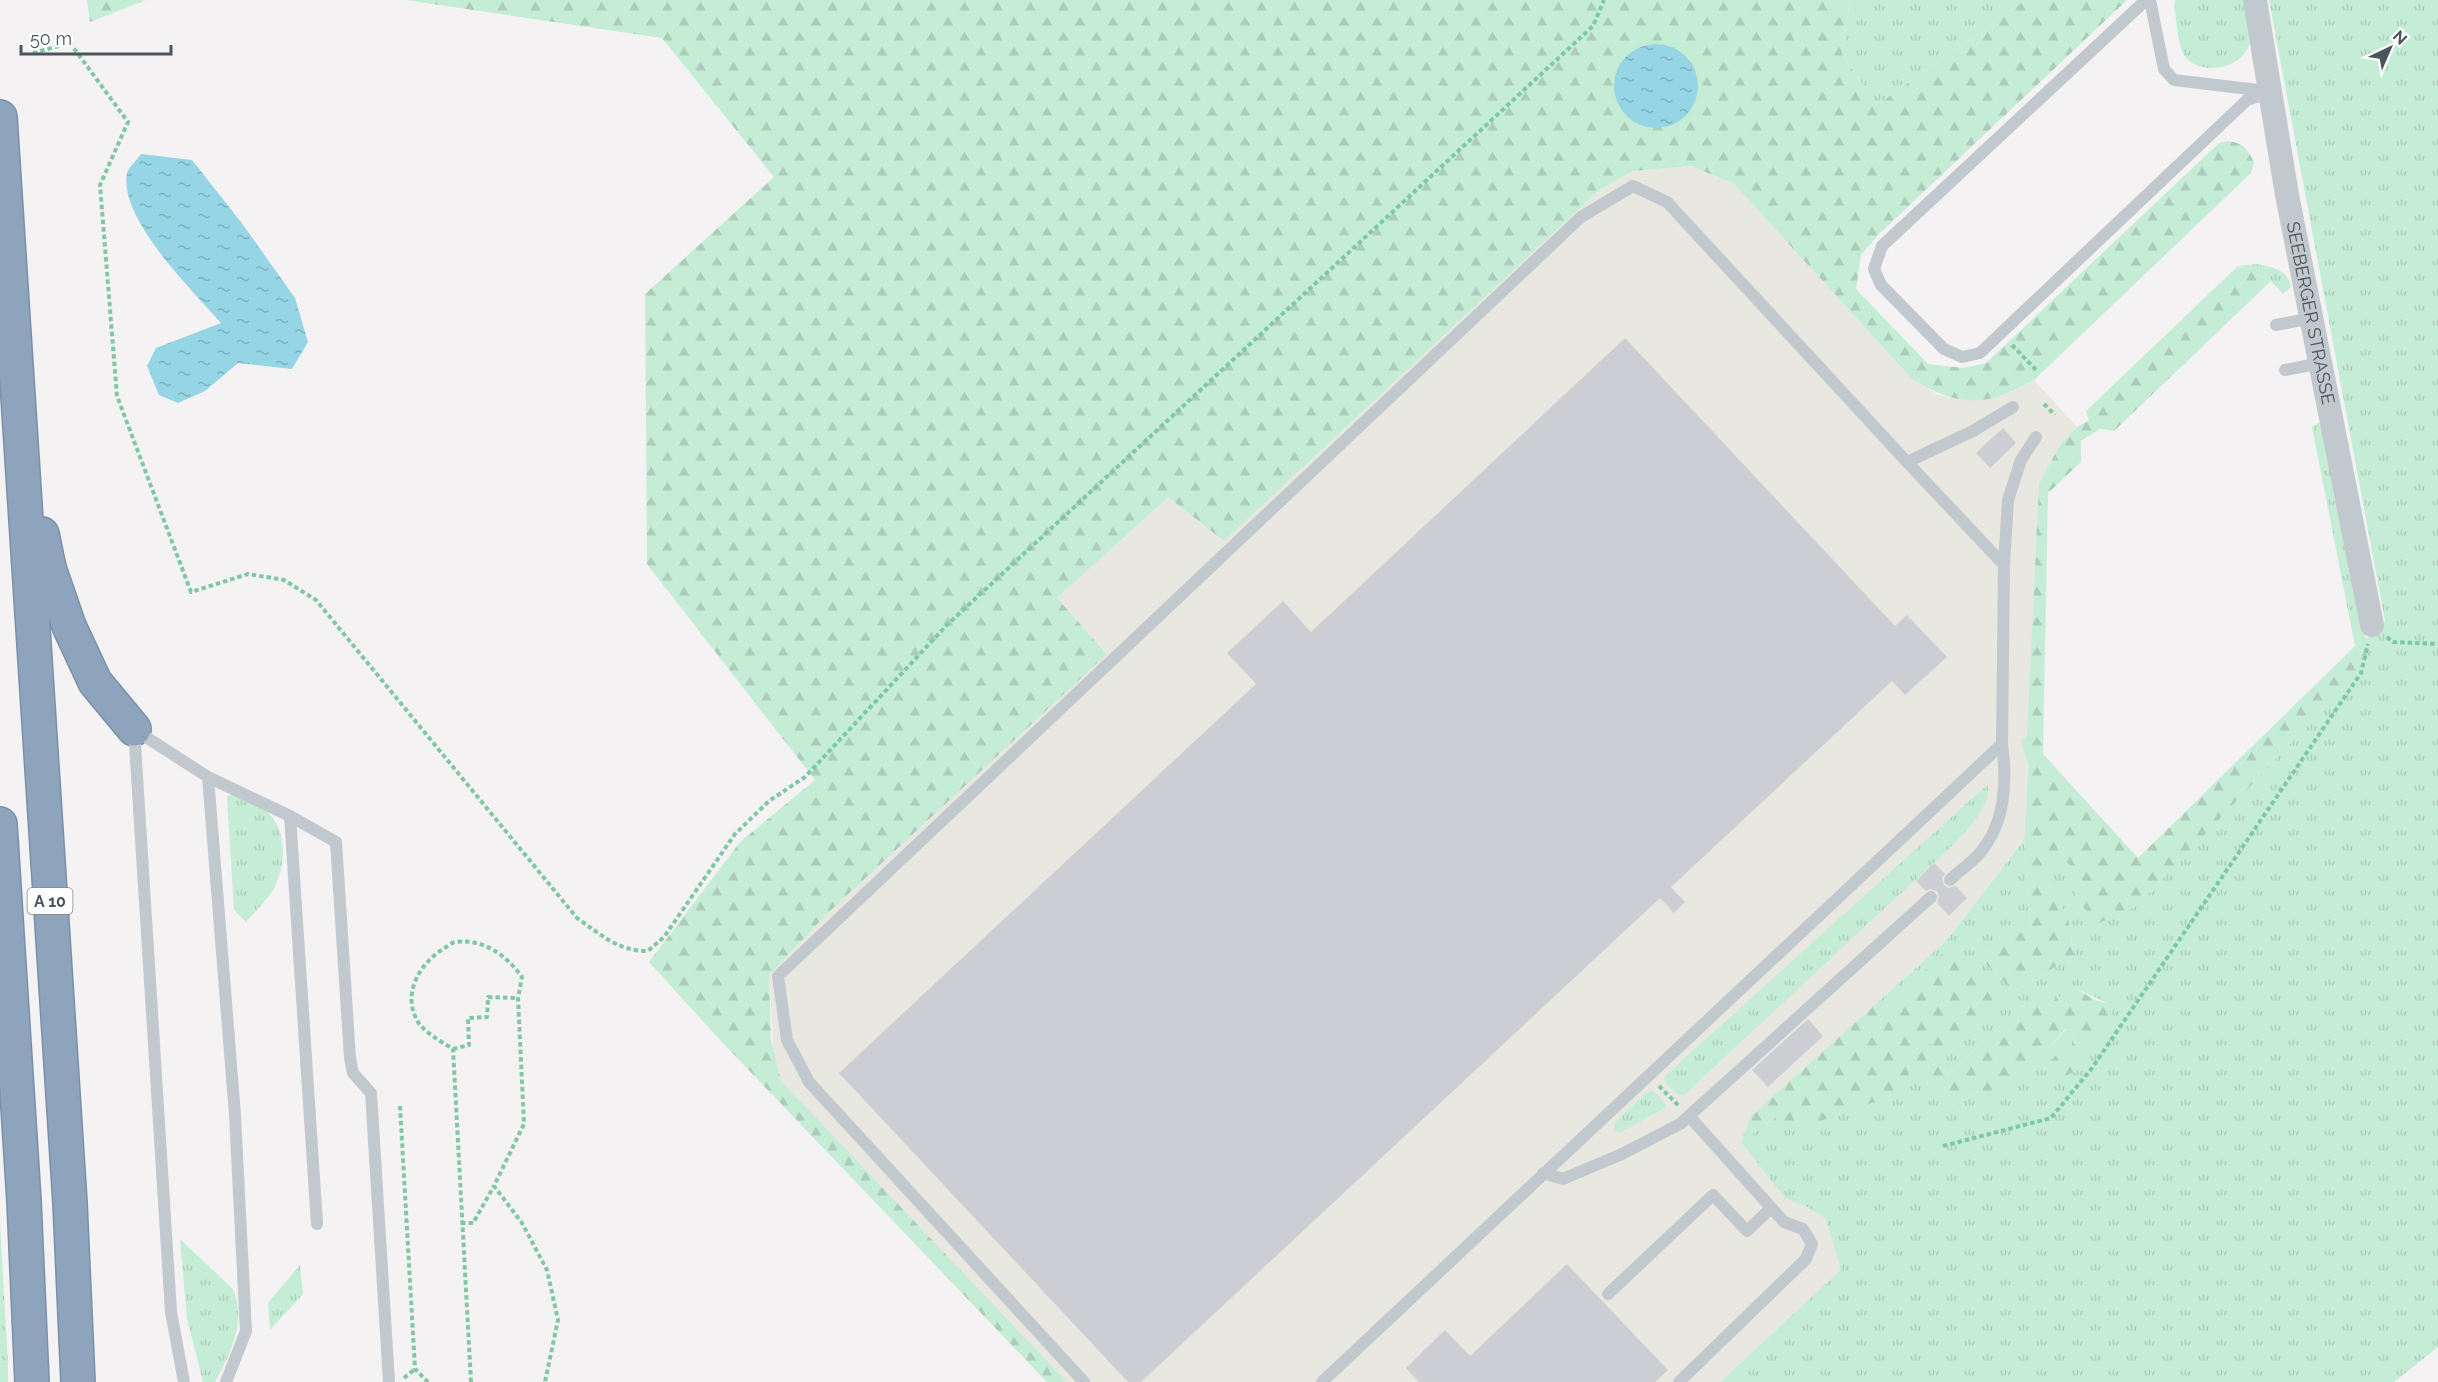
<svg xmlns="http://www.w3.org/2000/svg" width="2438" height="1382" viewBox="0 0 2438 1382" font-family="Raleway,sans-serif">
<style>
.commercial{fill:#e9e8e0}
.grass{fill:url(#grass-tufts)}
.forest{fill:url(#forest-firs)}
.water{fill:url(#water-ripples)}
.building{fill:#ccced4}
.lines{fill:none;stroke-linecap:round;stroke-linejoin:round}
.motorway-casing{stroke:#7990a8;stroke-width:36}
.path{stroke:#80c8a4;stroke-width:4;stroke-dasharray:4.5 3;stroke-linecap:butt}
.service{stroke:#c1c9cf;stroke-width:12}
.minor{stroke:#c1c9cf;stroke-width:24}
.motorway{stroke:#8ea4bc;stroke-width:33}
.labels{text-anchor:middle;stroke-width:4.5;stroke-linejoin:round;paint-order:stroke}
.shield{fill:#fff;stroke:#81888e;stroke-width:1.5}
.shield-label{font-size:16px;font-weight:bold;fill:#4b555e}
.street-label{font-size:18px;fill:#4b555e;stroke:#fff}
</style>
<defs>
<pattern id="grass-tufts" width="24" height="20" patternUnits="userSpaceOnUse" patternTransform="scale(1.5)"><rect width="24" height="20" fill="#c5edd5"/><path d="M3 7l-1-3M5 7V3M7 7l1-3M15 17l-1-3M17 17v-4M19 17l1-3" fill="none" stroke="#abcdb9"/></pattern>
<pattern id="forest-firs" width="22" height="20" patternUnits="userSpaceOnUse" patternTransform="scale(1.5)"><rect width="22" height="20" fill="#c5edd5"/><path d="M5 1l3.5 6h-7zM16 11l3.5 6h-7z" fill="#abcdb9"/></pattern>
<pattern id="water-ripples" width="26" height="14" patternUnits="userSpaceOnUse" patternTransform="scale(1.5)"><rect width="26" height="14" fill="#96d5e6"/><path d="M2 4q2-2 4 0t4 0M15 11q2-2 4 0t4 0" fill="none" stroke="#7cb0be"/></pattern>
</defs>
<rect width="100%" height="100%" fill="#f4f2f2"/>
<path class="commercial" d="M 1691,166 L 1734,184 L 1913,380 L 1939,395 L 1962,400 L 2012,392 L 2034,380 L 2077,427 L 2061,443 L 2038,505 L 2024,840 L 1947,940 L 1751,1116 L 1785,1198 L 1809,1208 L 1826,1219 L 1842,1270 L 1720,1382 L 1047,1382 L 776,1094 L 769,975 L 829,912 L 1107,653 L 1057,598 L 1168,496 L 1224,540 L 1598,191 L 1633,171 Z"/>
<path class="grass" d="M 1850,0 L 2026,0 L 1877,105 L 1842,54 Z
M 2175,0 L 2244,0 C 2246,12 2252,29 2250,41 C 2246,70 2195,78 2183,53 C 2177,40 2177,21 2174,7 Z
M 2269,0 L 2438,0 L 2438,1347 L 2394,1382 L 1720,1382 L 1841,1270 L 1826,1219 L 1809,1208 L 1785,1198 L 1741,1142 L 1778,1115 L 1907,1067 L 1967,1117 L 1962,1102 L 1978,1090 L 2046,1052 L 2066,1029 L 2074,1029 L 2072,1045 L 2045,1065 L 2085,1039 L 2098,1036 L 2109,1004 L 2075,988 L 2047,1004 L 2025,1004 L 1948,1074 L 1927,1056 L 1928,1044 L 1930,1043 L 1944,1057 L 2004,1004 L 1889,1005 L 1878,1002 L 1947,940 L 2024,840 L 2030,928 L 1977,955 L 2014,992 L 2074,955 L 2068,918 L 2045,879 L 2058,852 L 2077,873 L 2099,922 L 2367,654 L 2355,646 L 2312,427 L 2322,421 L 2366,639 L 2385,621 Z
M 2257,264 C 2272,267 2289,270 2291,287 L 2283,294 L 2271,281 L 2238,266 Z
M 1987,785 C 1994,802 1966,831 1956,842 L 1684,1095 C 1675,1095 1669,1087 1664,1079 L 1666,1075 Z
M 234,792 C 243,797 254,802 263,808 C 288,826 287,865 273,890 C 266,901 255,912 246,922 L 234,910 L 227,797 Z
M 1651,1091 L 1656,1093 L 1666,1105 L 1663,1109 L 1621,1132 L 1617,1132 L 1614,1128 L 1615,1122 L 1647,1092 Z
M 0,1222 L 8,1366 L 8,1382 L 0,1382 Z
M 180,1239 L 233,1289 C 247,1322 230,1354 215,1382 L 203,1382 L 187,1319 Z
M 300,1265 L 303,1294 L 270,1330 L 268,1303 Z"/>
<path class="forest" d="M 87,0 L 146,0 L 90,22 Z
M 406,0 L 1850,0 L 1842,54 L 1877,105 L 2026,0 L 2127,0 L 1879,234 L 1861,255 L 1856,289 L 1928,364 L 1963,368 L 1986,363 L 2219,143 C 2236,138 2247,146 2254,162 L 2251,173 L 2034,380 C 1985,407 1962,408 1913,380 L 1734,184 L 1691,166 L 1633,171 L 1598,191 L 1224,541 L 1168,497 L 1057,598 L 1107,654 L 829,912 L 769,975 L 771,1040 L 781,1081 L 1067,1382 L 1047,1382 L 721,1041 L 649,962 L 740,842 L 815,780 L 647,564 L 645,294 L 774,177 L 662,38 Z
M 2238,266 L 2271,281 L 2114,431 L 2100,429 L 2081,441 L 2081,462 L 2048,493 L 2043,754 L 2138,858 L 2355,646 L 2367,654 L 2366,664 L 2137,906 L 2099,923 L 2074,898 L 2077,873 L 2058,853 L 2045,879 L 2068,918 L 2074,955 L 2014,992 L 1977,955 L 2030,928 L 2024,840 L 2028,765 L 2021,740 L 2027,736 L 2039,484 L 2061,443 L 2077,427 L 2089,420 L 2086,411 Z
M 1950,946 L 2005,1004 L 1944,1058 L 1930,1043 L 1928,1044 L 1927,1056 L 1948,1074 L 2025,1004 L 2047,1004 L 2075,988 L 2095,1000 L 2109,1004 L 2112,1024 L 2098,1036 L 2086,1039 L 2080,1069 L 2065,1076 L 2044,1065 L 2072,1045 L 2074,1029 L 2065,1029 L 2046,1052 L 1999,1095 L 1978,1090 L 1962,1102 L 1968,1118 L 1908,1068 L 1909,1080 L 1898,1094 L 1792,1131 L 1778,1116 L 1741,1142 L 1751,1116 L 1878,1002 L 1889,1005 Z"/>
<path class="water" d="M1614 86a42 42 0 1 1 84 0a42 42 0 1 1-84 0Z
M 141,154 L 192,160 L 241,222 L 295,298 L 308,342 L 292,369 L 238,363 L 205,391 L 178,403 L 159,395 L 147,366 L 156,348 L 221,323 C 193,291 118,218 127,173 C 129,167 137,160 141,154 Z"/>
<path class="building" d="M 1625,338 L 1895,626 L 1907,615 L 1947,657 L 1905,695 L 1892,681 L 1671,887 L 1685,902 L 1674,913 L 1660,898 L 1141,1382 L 1128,1382 L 839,1073 L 1256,684 L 1227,653 L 1283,601 L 1311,632 Z
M 2003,428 L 2016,443 L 1990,468 L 1976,453 Z
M 1934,863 L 1945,874 L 1942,878 L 1944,885 L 1948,888 L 1956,886 L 1967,898 L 1949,916 L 1937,903 L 1939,896 L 1937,891 L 1930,889 L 1926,891 L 1916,881 Z
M 1808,1019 L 1823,1036 L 1768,1087 L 1752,1070 Z
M 1567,1264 L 1668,1370 L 1655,1382 L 1419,1382 L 1406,1368 L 1445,1330 L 1470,1356 Z"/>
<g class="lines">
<g class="motorway-casing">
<path id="motorway" d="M 0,117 L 70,1203 L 78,1382
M 42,534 L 49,568 L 69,626 L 95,682 L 134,729
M 0,824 L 24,1201 L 32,1382"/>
</g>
<path class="path" d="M 33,53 L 70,43 L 128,122 L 100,185 L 117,396 L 191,592 L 248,574 L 284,580 L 316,600 L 577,918 C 602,935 617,951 648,951 L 664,937 L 735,834 L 769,801 L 805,777 L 947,625 L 1593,26 L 1604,0
M 2012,345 L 2038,372
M 2044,404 L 2055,415
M 2387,637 L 2393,642 L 2438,644
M 453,1049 L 469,1045 L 468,1018 L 487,1017 L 488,997 L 518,998
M 1659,1086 L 1679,1106
M 400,1106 L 415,1369 L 428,1382
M 1943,1146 L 2051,1118 L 2092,1068 L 2361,673 L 2368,644
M 461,1223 L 473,1223 L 494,1186
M 404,1378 L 415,1369
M 471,1382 L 453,1049 C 441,1041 420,1031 415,1016 C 404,990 421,963 443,949 C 447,947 451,943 455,942 C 483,938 506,955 522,977 L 518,998 L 524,1124 L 494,1186 L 522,1223 L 547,1270 L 558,1320 L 545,1382"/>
<path class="service" d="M 2146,0 L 1882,246 L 1874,269 L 1881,285 L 1944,349 L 1962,357 L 1980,353 L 2247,100 L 2270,92
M 2150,0 L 2164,69 L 2174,80 L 2266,91
M 2276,325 L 2312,318
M 2285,370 L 2321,363
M 1907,462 L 2004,565
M 134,729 L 171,1312 L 184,1382
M 135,730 L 208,777 L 235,1115 L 246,1331 L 226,1382
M 208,777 L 290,816 L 336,842 L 350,1058 L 353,1073 L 371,1093 L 389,1382
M 290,816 L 317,1224
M 1950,880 C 1959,871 1970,864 1978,855 C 2006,824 2007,782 2002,744
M 1543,1173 L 1563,1179 L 1622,1154 L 1680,1124 L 1931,897
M 1608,1294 L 1713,1195 L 1747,1231 L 1771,1208
M 1084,1382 L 809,1082 L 787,1040 L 778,976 L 1581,217 L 1633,186 L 1667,202 L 1907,462 L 1973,431 L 2013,407
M 1322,1382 L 2002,744 L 2004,565 L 2008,500 L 2021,460 L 2036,437
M 1679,1382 L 1806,1259 L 1812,1244 L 1803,1229 L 1784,1222 L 1689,1116"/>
<path class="minor" id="s1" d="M 2255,0 L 2287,195 L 2372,625"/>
<use href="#motorway" class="motorway"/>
</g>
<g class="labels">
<rect class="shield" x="27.5" y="888" width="45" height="26" rx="4.5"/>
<g class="shield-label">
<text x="50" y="907">A 10</text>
</g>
<g class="street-label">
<text dy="6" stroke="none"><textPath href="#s1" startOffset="318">SEEBERGER STRASSE</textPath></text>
</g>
</g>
<g transform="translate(2390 48) rotate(44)" stroke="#ffffff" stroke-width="4.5" paint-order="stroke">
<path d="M0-4.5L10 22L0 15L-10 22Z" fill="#4b555e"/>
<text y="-9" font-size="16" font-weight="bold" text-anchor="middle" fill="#4b555e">N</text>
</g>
<path d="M21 45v9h150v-9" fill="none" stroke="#4b555e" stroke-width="3"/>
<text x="30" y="45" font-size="18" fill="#4b555e" stroke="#ffffff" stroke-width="4.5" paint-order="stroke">50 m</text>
</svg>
